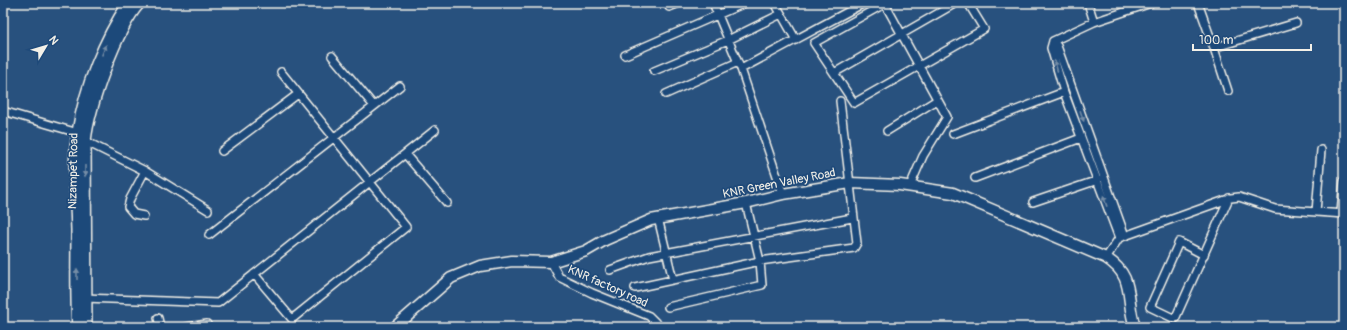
<svg xmlns="http://www.w3.org/2000/svg" width="1347" height="330" viewBox="0 0 1347 330" font-family="Pangolin,sans-serif">
<style>
.lines{fill:none;stroke-linecap:round;stroke-linejoin:round}
.street-casing{stroke:#f4f1e8;stroke-width:10}
.secondary-casing{stroke:#f4f1e8;stroke-width:13}
.primary-casing{stroke:#f4f1e8;stroke-width:14}
.street{stroke:#1f4a7a;stroke-width:7}
.secondary{stroke:#1f4a7a;stroke-width:10}
.primary{stroke:#1f4a7a;stroke-width:11}
.oneway{fill:#748da6}
.labels{text-anchor:middle;stroke-width:3.5;stroke-linejoin:round;paint-order:stroke}
.street-label{font-size:12px;fill:#f4f1e8;stroke:#1f4a7a}
</style>
<rect width="100%" height="100%" fill="#28517e"/>
<filter id="ink" filterUnits="userSpaceOnUse"><feTurbulence type="fractalNoise" baseFrequency=".025" numOctaves="2"/><feDisplacementMap in="SourceGraphic" scale="8" xChannelSelector="R" yChannelSelector="G"/><feConvolveMatrix kernelMatrix="1 2 1 2 8 2 1 2 1" color-interpolation-filters="sRGB"/></filter>
<g filter="url(#ink)">
<g class="lines">
<g class="street-casing">
<path id="street" d="M 713,3 L 739,65
M 775,3 L 796,40
M 886,3 L 814,43 L 854,103 L 984,29 L 968,3
M 1088,3 L 1094,22
M 1198,3 L 1213,45 L 1216,47 L 1296,23
M 885,4 L 947,117 L 923,156 L 910,186
M 669,7 L 679,3
M 1053,41 L 1051,48 L 1064,92 L 1119,238
M 1053,41 L 1057,46 L 1125,236
M 1053,41 L 1094,22 L 1151,3
M 1213,45 L 1228,91
M 625,55 L 745,3
M 332,56 L 374,106
M 654,71 L 728,40 L 781,14
M 834,73 L 956,3
M 666,94 L 738,62
M 3,111 L 78,133 L 85,141 L 145,171 L 208,210
M 887,131 L 937,100
M 953,134 L 1064,92
M 222,151 L 298,94
M 405,154 L 447,203
M 975,178 L 1081,138
M 783,194 L 741,69 L 864,3
M 1033,202 L 1098,180
M 746,203 L 760,261 L 854,248 L 857,243 L 840,101
M 1316,212 L 1321,150
M 1341,213 L 1344,180
M 144,216 L 134,214 L 128,207 L 130,199 L 145,171
M 658,218 L 673,280
M 209,235 L 400,86
M 1204,255 L 1179,242 L 1150,307 L 1175,319 L 1229,198
M 1106,258 L 1119,238 L 1231,198 L 1239,197 L 1275,209 L 1344,214
M 551,262 L 559,277 L 592,293 L 649,316 L 660,327
M 610,270 L 649,256 L 852,218
M 254,274 L 292,319 L 406,227 L 281,72
M 635,288 L 760,261 L 762,285 L 668,307
M 84,298 L 218,303 L 435,130
M 158,318 L 160,327
M 187,327 L 207,324"/>
</g>
<g class="secondary-casing">
<path id="secondary" d="M 395,327 L 451,278 L 480,266 L 512,261 L 551,262 L 586,251 L 605,240 L 651,220 L 746,203 L 783,194 L 850,183 L 900,185 L 953,193 L 1106,258 C 1136,277 1125,298 1135,327"/>
</g>
<g class="primary-casing">
<path id="primary" d="M 78,327 C 76,295 77,262 77,230 C 76,200 73,161 78,132 C 85,88 104,40 129,3
M 86,327 L 85,141 C 89,106 116,29 139,3"/>
</g>
<use href="#street" class="street"/>
<use href="#secondary" class="secondary"/>
<use href="#primary" class="primary"/>
</g>
<defs><path id="oneway-solid" d="M-6-.8H1V-3.2L6.5 0L1 3.2V.8H-6Z"/></defs>
<g class="oneway">
<use href="#oneway-solid" transform="translate(104 50) rotate(-68)"/>
<use href="#oneway-solid" transform="translate(1056 66) rotate(-106)"/>
<use href="#oneway-solid" transform="translate(1082 116) rotate(71)"/>
<use href="#oneway-solid" transform="translate(85 171) rotate(90)"/>
<use href="#oneway-solid" transform="translate(1105 201) rotate(-109)"/>
<use href="#oneway-solid" transform="translate(77 274) rotate(-90)"/>
</g>
</g>
<g class="labels">
<g class="street-label">
<text transform="translate(73 171) rotate(-89)" y="4">Nizampet Road</text>
<text transform="translate(779 183) rotate(-11)" y="4">KNR Green Valley Road</text>
<text transform="translate(608 286) rotate(24)" y="4">KNR factory road</text>
</g>
</g>
<rect width="1347" height="330" fill="none" stroke="#1f4a7a" stroke-width="16"/>
<rect x="8" y="8" width="1331" height="314" fill="none" stroke="#f4f1e8" stroke-width="1.5" filter="url(#ink)"/>
<g transform="translate(46 46) rotate(52)" stroke="#1f4a7a" stroke-width="3" paint-order="stroke">
<path d="M0-3L7 15L0 10L-7 15Z" fill="#f4f1e8"/>
<text y="-6" font-size="11" font-weight="bold" text-anchor="middle" fill="#f4f1e8">N</text>
</g>
<path d="M1193 44v6h118v-6" fill="none" stroke="#f4f1e8" stroke-width="2"/>
<text x="1199" y="44" font-size="12" fill="#f4f1e8" stroke="#1f4a7a" stroke-width="3" paint-order="stroke">100 m</text>
</svg>
